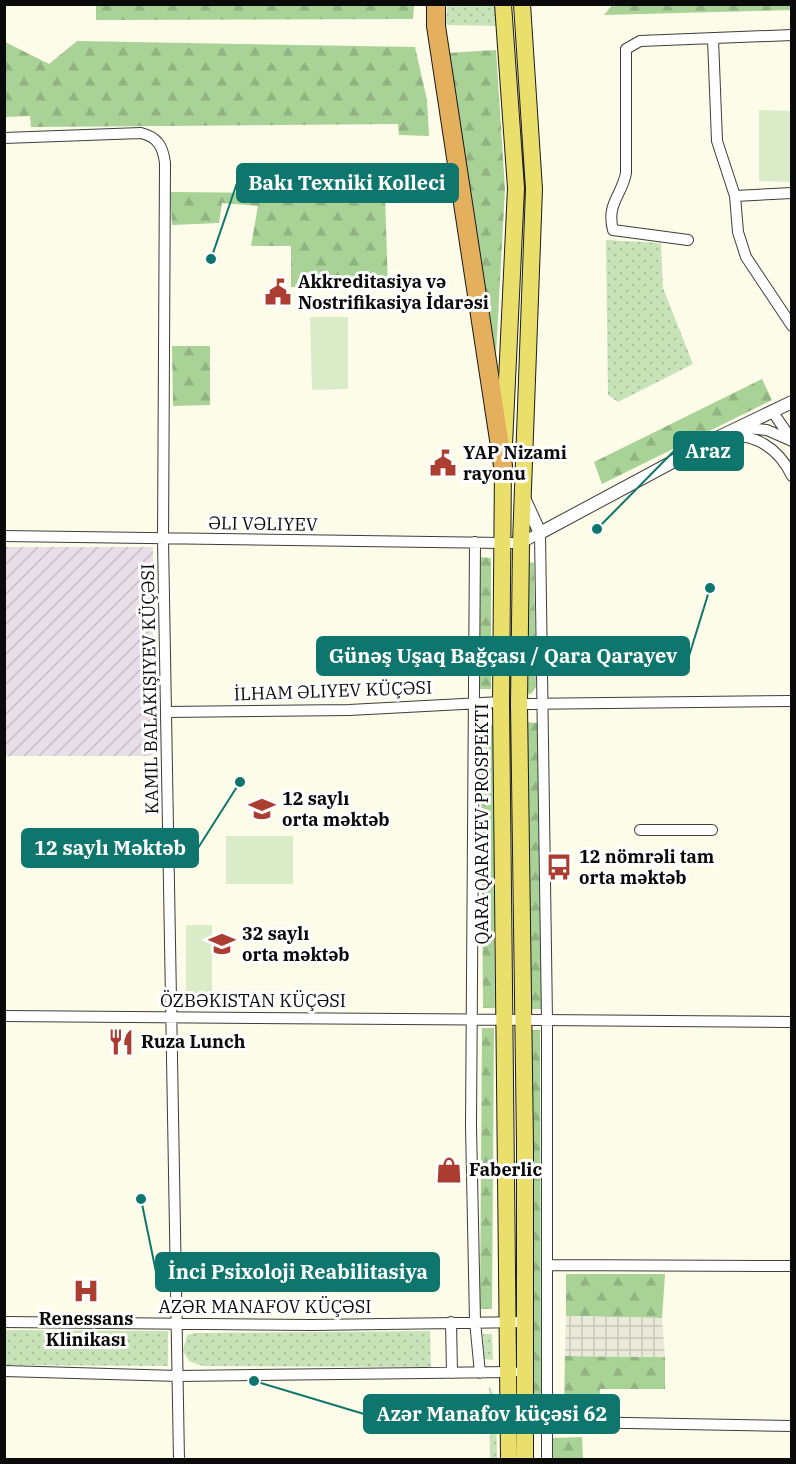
<svg xmlns="http://www.w3.org/2000/svg" width="796" height="1464" viewBox="0 0 796 1464" font-family="'IBM Plex Serif',serif">
<style>
.industrial{fill:url(#industrial-furrows)}
.grass{fill:url(#grass-dots)}
.forest{fill:url(#forest-firs)}
.pitch{fill:#d9ebc7}
.plaza{fill:url(#plaza-grid)}
.lines{fill:none;stroke-linecap:round;stroke-linejoin:round}
.minor-casing{stroke:#3d3d3d;stroke-width:12}
.tertiary-casing{stroke:#3d3d3d;stroke-width:14}
.primary-casing{stroke:#1b1b1b;stroke-width:18}
.motorway-casing{stroke:#1b1b1b;stroke-width:20}
.minor{stroke:#fff;stroke-width:10}
.tertiary{stroke:#fff;stroke-width:12}
.primary{stroke:#ebdf6b;stroke-width:16}
.motorway{stroke:#e5b05e;stroke-width:18}
.labels{text-anchor:middle;stroke-width:6;stroke-linejoin:round;paint-order:stroke}
.poi-label{font-size:18px;font-weight:bold;fill:#0a0a0a;stroke:#fff;text-anchor:start}
.street-label{font-size:18px;fill:#0a0a0a;stroke:#fff}
.leader{fill:none;stroke:#0f766e;stroke-width:2}
.callout-dot{fill:#0f766e;stroke:#fff;stroke-width:2}
.callout{fill:#0f766e;stroke:#0f766e;stroke-width:2}
.callout-label{font-size:20px;text-anchor:middle;font-weight:bold;fill:#fff}
</style>
<defs>
<pattern id="industrial-furrows" width="10" height="10" patternUnits="userSpaceOnUse" patternTransform="scale(1.5)"><rect width="10" height="10" fill="#e8dee8"/><path d="M-1 1l2-2M0 10L10 0M9 11l2-2" fill="none" stroke="#c6bdc6"/></pattern>
<pattern id="grass-dots" width="8" height="8" patternUnits="userSpaceOnUse" patternTransform="scale(1.5)"><rect width="8" height="8" fill="#c7e3b7"/><path d="M2 2h.1M6 6h.1" fill="none" stroke="#aac19c" stroke-width="1.8" stroke-linecap="round"/></pattern>
<pattern id="forest-firs" width="22" height="20" patternUnits="userSpaceOnUse" patternTransform="scale(1.5)"><rect width="22" height="20" fill="#a9d297"/><path d="M5 1l3.5 6h-7zM16 11l3.5 6h-7z" fill="#90b381"/></pattern>
<pattern id="plaza-grid" width="8" height="8" patternUnits="userSpaceOnUse" patternTransform="scale(1.5)"><rect width="8" height="8" fill="#eae9da"/><path d="M0 4h8M4 0v8" fill="none" stroke="#c7c6ba"/></pattern>
</defs>
<rect width="100%" height="100%" fill="#fdfce9"/>
<path class="industrial" d="M 5,547 L 153,547 L 153,756 L 5,756 Z"/>
<path class="grass" d="M 447,5 L 497,5 L 498,26 L 446,25 Z
M 606,240 L 661,243 L 663,288 L 693,364 L 618,402 L 608,395 Z
M 5,1330 L 168,1331 L 168,1366 L 5,1365 Z
M 430,1331 L 431,1367 L 203,1366 L 189,1361 L 183,1351 L 187,1335 L 195,1333 Z
M 483,1334 L 492,1334 L 493,1360 L 484,1359 Z
M 489,1386 L 496,1399 L 497,1459 L 490,1459 Z"/>
<path class="forest" d="M 96,5 L 96,4 L 414,5 L 413,19 L 96,20 Z
M 612,5 L 791,4 L 792,10 L 604,15 Z
M 77,41 L 415,47 L 427,100 L 429,136 L 399,135 L 398,124 L 31,127 L 30,116 L 5,117 L 5,42 L 49,64 Z
M 496,50 L 505,189 L 496,354 L 447,53 Z
M 170,192 L 385,194 L 388,289 L 291,287 L 291,246 L 251,246 L 258,206 L 222,203 L 219,223 L 172,225 Z
M 172,346 L 210,346 L 210,405 L 173,406 Z
M 762,379 L 772,400 L 602,484 L 594,462 Z
M 480,557 L 491,558 L 491,689 L 480,689 Z
M 525,561 L 534,563 L 536,687 L 531,694 L 524,693 Z
M 526,722 L 537,723 L 542,1009 L 531,1009 Z
M 481,725 L 493,725 L 495,1008 L 483,1008 Z
M 482,1028 L 494,1028 L 492,1309 L 480,1309 Z
M 527,1030 L 540,1030 L 541,1412 L 528,1412 Z
M 566,1274 L 665,1274 L 662,1318 L 566,1316 Z
M 565,1356 L 665,1357 L 665,1389 L 600,1389 L 598,1417 L 564,1416 Z
M 582,1437 L 583,1458 L 552,1460 L 552,1438 Z"/>
<path class="pitch" d="M 759,110 L 791,111 L 791,182 L 759,181 Z
M 310,317 L 348,317 L 348,389 L 312,390 Z
M 226,836 L 293,836 L 293,884 L 226,884 Z
M 186,925 L 212,925 L 212,995 L 186,995 Z"/>
<path class="plaza" d="M 566,1316 L 662,1318 L 665,1357 L 565,1356 Z"/>
<g class="lines">
<g class="minor-casing">
<path id="minor" d="M 713,39 L 717,141 L 735,196 L 738,232 L 746,257 L 792,326
M 4,138 L 141,133 C 158,137 163,147 165,163 L 163,540 L 179,1460
M 735,196 L 792,193
M 688,240 L 613,230 C 606,204 622,195 626,173 L 626,49 L 640,41 L 792,35
M 772,411 L 792,440
M 740,427 L 767,430 L 792,441
M 723,436 C 754,433 778,447 792,476
M 4,536 L 502,543 L 521,543 L 540,533 L 547,1020 L 547,1460
M 475,542 L 471,1126 L 475,1321 L 480,1373
M 519,704 L 792,701
M 166,712 L 349,710 L 501,702
M 640,830 L 712,830
M 4,1016 L 792,1022
M 549,1265 L 792,1266
M 4,1322 L 311,1325 L 526,1322
M 451,1322 L 452,1373
M 4,1371 L 179,1376 L 514,1372
M 519,1421 L 792,1426"/>
</g>
<g class="tertiary-casing">
<path id="tertiary" d="M 524,498 L 540,533 L 719,437 L 792,402"/>
</g>
<g class="primary-casing">
<path id="primary" d="M 503,4 L 516,188 L 503,466 L 501,702 L 509,1460
M 522,4 L 534,189 L 521,543 L 519,704 L 525,1144 L 525,1460"/>
</g>
<g class="motorway-casing">
<path id="motorway" d="M 436,4 L 436,26 L 503,466"/>
</g>
<use href="#minor" class="minor"/>
<use href="#tertiary" class="tertiary"/>
<use href="#primary" class="primary"/>
<use href="#motorway" class="motorway"/>
</g>
<defs>
<g id="civic-bare" transform="scale(2.07)"><path d="M-.6-6.5H3V-4.5H.6V-3L4-1V1h2V6H-6V1h2V-1L-.6-3ZM-1.2 2.5V6h2.4V2.5Z" fill="#ab3d31" stroke="#fff" stroke-width="2.5" paint-order="stroke"/></g>
<g id="school-bare" transform="scale(2.07)"><path d="M0-5L7-2L0 1L-7-2ZM-4 1L0 2.5L4 1V4Q0 6-4 4Z" fill="#ab3d31" stroke="#fff" stroke-width="2.5" paint-order="stroke"/></g>
<g id="bus-bare" transform="scale(2.07)"><path d="M-5-6H5V4H4V6H2V4H-2V6H-4V4H-5ZM-3.5-4V0h7V-4ZM-3.5 1.2v1.5H-2V1.2ZM2 1.2v1.5H3.5V1.2Z" fill="#ab3d31" stroke="#fff" stroke-width="2.5" paint-order="stroke"/></g>
<g id="restaurant-bare" transform="scale(2.07)"><path d="M-5-6h1v4h1v-4h1v4h1v-4h1v5L-1.5 .5V6h-2V.5L-5-1ZM5-6V6H3V1.5H1.5Q1.5-4 5-6Z" fill="#ab3d31" stroke="#fff" stroke-width="2.5" paint-order="stroke"/></g>
<g id="shop-bare" transform="scale(2.07)"><path d="M-5-2.5h2.3a2.7 3.5 0 0 1 5.4 0H5L5.5 6h-11ZM-1.5-2.5h3a1.5 2.3 0 0 0-3 0Z" fill="#ab3d31" stroke="#fff" stroke-width="2.5" paint-order="stroke"/></g>
<g id="hospital-bare" transform="scale(2.07)"><path d="M-5-5h3v3.5h4V-5h3V5h-3V1.5h-4V5h-3Z" fill="#ab3d31" stroke="#fff" stroke-width="2.5" paint-order="stroke"/></g>
</defs>
<g fill-rule="evenodd">
<use href="#civic-bare" x="278" y="292"/>
<use href="#civic-bare" x="443" y="463"/>
<use href="#school-bare" x="262" y="809"/>
<use href="#bus-bare" x="559" y="867"/>
<use href="#school-bare" x="222" y="944"/>
<use href="#restaurant-bare" x="121" y="1042"/>
<use href="#shop-bare" x="449" y="1170"/>
<use href="#hospital-bare" x="86" y="1291"/>
</g>
<g class="labels">
<g class="poi-label">
<text x="298" y="288">Akkreditasiya və<tspan x="298" dy="21">Nostrifikasiya İdarəsi</tspan></text>
<text x="463" y="459">YAP Nizami<tspan x="463" dy="21">rayonu</tspan></text>
<text x="282" y="805">12 saylı<tspan x="282" dy="21">orta məktəb</tspan></text>
<text x="579" y="863">12 nömrəli tam<tspan x="579" dy="21">orta məktəb</tspan></text>
<text x="242" y="940">32 saylı<tspan x="242" dy="21">orta məktəb</tspan></text>
<text x="141" y="1048">Ruza Lunch</text>
<text x="469" y="1176">Faberlic</text>
<text x="86" y="1325" text-anchor="middle">Renessans<tspan x="86" dy="21">Klinikası</tspan></text>
</g>
<g class="street-label">
<text transform="translate(263 524) rotate(1)" y="6">ƏLI VƏLIYEV</text>
<text transform="translate(150 689) rotate(-91)" y="6">KAMIL BALAKIŞIYEV KÜÇƏSI</text>
<text transform="translate(333 691) rotate(-2)" y="6">İLHAM ƏLIYEV KÜÇƏSI</text>
<text transform="translate(482 824) rotate(-90)" y="6">QARA QARAYEV PROSPEKTI</text>
<text x="253" y="1007">ÖZBƏKISTAN KÜÇƏSI</text>
<text x="265" y="1313">AZƏR MANAFOV KÜÇƏSI</text>
</g>
</g>
<path class="leader" d="M211 259L237 183M597 529L674 451M710 588L689 656M240 782L198 848M141 1199L156 1272M254 1381L364 1414"/>
<g class="callout-dot">
<circle cx="211" cy="259" r="6"/>
<circle cx="597" cy="529" r="6"/>
<circle cx="710" cy="588" r="6"/>
<circle cx="240" cy="782" r="6"/>
<circle cx="141" cy="1199" r="6"/>
<circle cx="254" cy="1381" r="6"/>
</g>
<g class="callout">
<rect x="237" y="164" width="221" height="38" rx="6"/>
<rect x="674" y="432" width="69" height="38" rx="6"/>
<rect x="317" y="637" width="372" height="38" rx="6"/>
<rect x="22" y="829" width="176" height="38" rx="6"/>
<rect x="156" y="1253" width="283" height="38" rx="6"/>
<rect x="364" y="1395" width="255" height="38" rx="6"/>
</g>
<g class="callout-label">
<text x="347" y="190">Bakı Texniki Kolleci</text>
<text x="708" y="458">Araz</text>
<text x="503" y="663">Günəş Uşaq Bağçası / Qara Qarayev</text>
<text x="110" y="855">12 saylı Məktəb</text>
<text x="298" y="1279">İnci Psixoloji Reabilitasiya</text>
<text x="492" y="1421">Azər Manafov küçəsi 62</text>
</g>
<rect width="796" height="1464" fill="none" stroke="#0a0a0a" stroke-width="12"/>
</svg>
